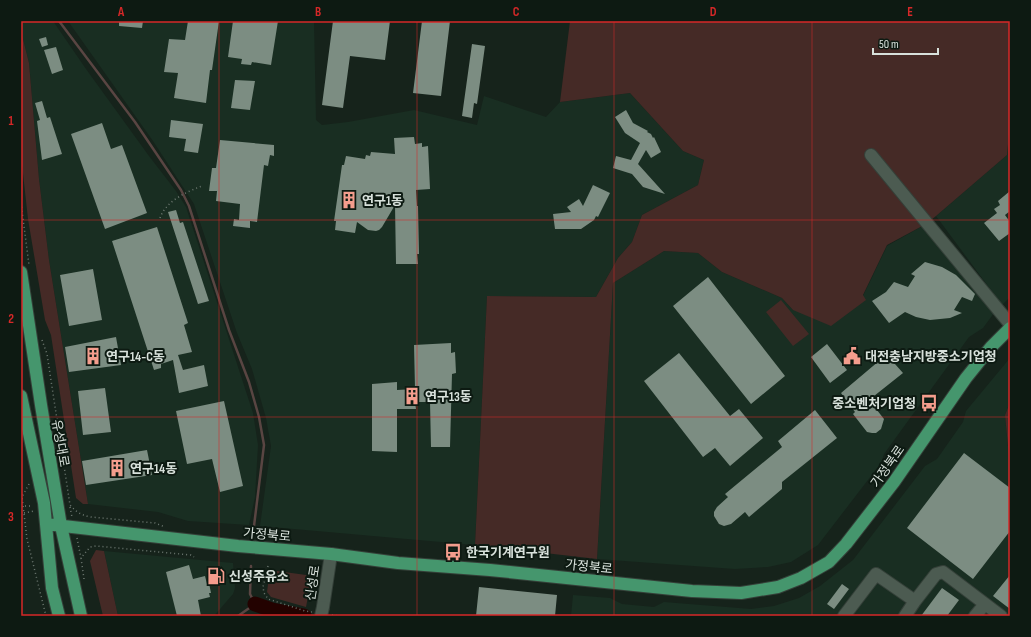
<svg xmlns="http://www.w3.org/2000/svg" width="1031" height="637" viewBox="0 0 1031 637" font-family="'Sofia Sans Condensed','Noto Sans KR',sans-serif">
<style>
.built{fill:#192e22}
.green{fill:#452a26}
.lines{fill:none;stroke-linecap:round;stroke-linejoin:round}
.stream{stroke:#594542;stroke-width:2.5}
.river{stroke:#230200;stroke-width:15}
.building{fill:#7c8d82}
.minor-casing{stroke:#354039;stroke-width:14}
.major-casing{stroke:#354039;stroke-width:14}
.path{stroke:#6d7871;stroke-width:1.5;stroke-dasharray:1 3;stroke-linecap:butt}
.minor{stroke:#4c5b51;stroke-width:12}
.major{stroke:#45966d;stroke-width:12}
.minor-bridge-casing{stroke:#354039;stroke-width:14;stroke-linecap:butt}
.minor-bridge{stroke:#4c5b51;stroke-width:12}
.grid{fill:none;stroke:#d62828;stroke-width:1;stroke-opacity:0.55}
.labels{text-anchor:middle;stroke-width:4;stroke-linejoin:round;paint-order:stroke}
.poi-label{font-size:13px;font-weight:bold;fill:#d8e1db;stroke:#0d1a12;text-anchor:start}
.street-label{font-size:13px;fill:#d8e1db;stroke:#0d1a12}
.neatline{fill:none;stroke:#d62828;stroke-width:1.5}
.grid-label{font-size:13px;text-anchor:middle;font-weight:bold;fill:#d62828}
</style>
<rect width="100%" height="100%" fill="#16231b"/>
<path class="built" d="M 21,21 L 53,21 L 86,69 L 149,156 L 176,191 L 186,207 L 253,413 L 258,445 L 255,497 L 249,525 L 188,521 L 158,512 L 88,504 L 49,260 L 39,179 L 29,63 L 21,31 Z
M 68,21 L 314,21 L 316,120 L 322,125 L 348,122 L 414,110 L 477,125 L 484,96 L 546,117 L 560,102 L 630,93 L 683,151 L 704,160 L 698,185 L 642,215 L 632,242 L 618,258 L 596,297 L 487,296 L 475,545 L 260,526 L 271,446 L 266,418 L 252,369 L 237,333 L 194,204 L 153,141 Z
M 1010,124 L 1010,297 L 1002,305 L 936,216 L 1007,155 Z
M 926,224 L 997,309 L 983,328 L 969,337 L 884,454 L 881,463 L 818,545 L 791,562 L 768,567 L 735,569 L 597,559 L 613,283 L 664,251 L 698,253 L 722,272 L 782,298 L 793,310 L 863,296 L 887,246 Z
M 1010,358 L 1010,403 L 1005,415 L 1010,467 L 1010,616 L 571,616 L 573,595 L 610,598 L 622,604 L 654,607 L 664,602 L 751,609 L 774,606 L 799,598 L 820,586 L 853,560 L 925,466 L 937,459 L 963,422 L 966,411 Z
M 104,551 L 233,563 L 235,588 L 233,594 L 214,616 L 118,616 Z"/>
<path class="green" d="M 570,21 L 1010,21 L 1010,124 L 1007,155 L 936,216 L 926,224 L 887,245 L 863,295 L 866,300 L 831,326 L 793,310 L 782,298 L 722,272 L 698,253 L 664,251 L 613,283 L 597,559 L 475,545 L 487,296 L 596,297 L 618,258 L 632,242 L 642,215 L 698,185 L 704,160 L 683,151 L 630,93 L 560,102 Z
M 21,31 L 29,63 L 39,179 L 49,260 L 88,504 L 83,504 L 76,498 L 51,335 L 45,320 L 28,219 L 21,155 Z
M 781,300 L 809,334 L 793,346 L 766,312 Z
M 1010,403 L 1010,467 L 1005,415 Z
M 96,550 L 104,551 L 118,616 L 103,616 L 90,561 Z
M 270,570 L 306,575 L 311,581 L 306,607 L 271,597 L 267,592 Z"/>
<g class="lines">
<path class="stream" d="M 59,21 L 135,122 L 181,190 L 189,206 L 229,330 L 249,382 L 259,417 L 264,445 L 254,526
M 238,616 L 255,604 L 250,594 L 251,566"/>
<path class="river" d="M 255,604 L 272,610 L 304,616"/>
</g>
<path class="building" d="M 119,21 L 143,21 L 142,28 L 119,26 Z
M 188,21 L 219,21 L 212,70 L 210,70 L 206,103 L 174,98 L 178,73 L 164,72 L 169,39 L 185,40 Z
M 233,21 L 278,21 L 271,65 L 252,62 L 251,65 L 241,64 L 242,59 L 228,57 Z
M 333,21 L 390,21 L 385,60 L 350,56 L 343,108 L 322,105 Z
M 422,21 L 450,21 L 441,96 L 413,93 Z
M 46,37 L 48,45 L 42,47 L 39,39 Z
M 472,44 L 485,46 L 477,104 L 474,103 L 472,118 L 462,116 Z
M 56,47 L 63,70 L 52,74 L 44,50 Z
M 235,80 L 255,81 L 250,110 L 231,108 Z
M 42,101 L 47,118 L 50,117 L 62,154 L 42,160 L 37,121 L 40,120 L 35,103 Z
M 626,110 L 633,123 L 648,131 L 647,132 L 651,134 L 653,138 L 654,137 L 661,152 L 651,158 L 646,150 L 638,164 L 665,194 L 643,187 L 632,174 L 613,168 L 616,156 L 631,160 L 640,143 L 625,133 L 615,117 Z
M 171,120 L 203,124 L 198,153 L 184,151 L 186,139 L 169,137 Z
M 102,123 L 111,149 L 122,145 L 147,213 L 105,229 L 71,134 Z
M 414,137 L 415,144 L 422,143 L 422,147 L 428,146 L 430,189 L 416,190 L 417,206 L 418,206 L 419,254 L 417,254 L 418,264 L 396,264 L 395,205 L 382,227 L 379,230 L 376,231 L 368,230 L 357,222 L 355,233 L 335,230 L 336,221 L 334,221 L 342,165 L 344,165 L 346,156 L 365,159 L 366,155 L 370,156 L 371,152 L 395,154 L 394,138 Z
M 220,140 L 274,145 L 274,156 L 270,155 L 268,166 L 264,165 L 257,222 L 250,221 L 250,228 L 233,226 L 234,219 L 239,220 L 240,204 L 216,201 L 217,191 L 209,191 L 212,168 L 216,168 Z
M 593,185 L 610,193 L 598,217 L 596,216 L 594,220 L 581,229 L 555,229 L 553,214 L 571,212 L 567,207 L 579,199 L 583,206 Z
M 1010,191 L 1010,211 L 1005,215 L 1010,222 L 1010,233 L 999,241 L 984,223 L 997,213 L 994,209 L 1000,205 L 998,201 Z
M 176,210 L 180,223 L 183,222 L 209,301 L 198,304 L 168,212 Z
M 157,227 L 188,323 L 184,325 L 192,352 L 178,355 L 183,370 L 204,365 L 208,386 L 179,393 L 173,360 L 161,364 L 161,368 L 154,370 L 112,241 Z
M 925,262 L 942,267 L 956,275 L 975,294 L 972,301 L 962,297 L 954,310 L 962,313 L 950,318 L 930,320 L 916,317 L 905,312 L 889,323 L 872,301 L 886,292 L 894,282 L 908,287 L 915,276 L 911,274 Z
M 93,269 L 102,320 L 69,326 L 60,275 Z
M 708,277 L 785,376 L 751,404 L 673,306 Z
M 116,337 L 121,365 L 69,372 L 65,347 Z
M 451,343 L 451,353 L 455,352 L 456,373 L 452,374 L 450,447 L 431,447 L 430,402 L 415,402 L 416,409 L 397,409 L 397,452 L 372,451 L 372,384 L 397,382 L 397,390 L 415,389 L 414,345 Z
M 827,344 L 847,370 L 830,383 L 811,357 Z
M 892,350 L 900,360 L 895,364 L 903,373 L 869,400 L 884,419 L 881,429 L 876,433 L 872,433 L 867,432 L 853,414 L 855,412 L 841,393 Z
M 679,353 L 730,416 L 739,409 L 763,438 L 730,466 L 715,448 L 703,457 L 644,381 Z
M 105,388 L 111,432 L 83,435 L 78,391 Z
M 224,401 L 243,486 L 220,492 L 212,459 L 187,464 L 176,411 Z
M 815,410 L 837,438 L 782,482 L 782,489 L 749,517 L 745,512 L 731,524 L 724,526 L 719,524 L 714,516 L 714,512 L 717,507 L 728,497 L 725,494 L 782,447 L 778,441 Z
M 147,450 L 152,475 L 86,485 L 82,461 Z
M 964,453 L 1010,488 L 1010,531 L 973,579 L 907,528 Z
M 189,565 L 193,579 L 205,576 L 207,584 L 209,583 L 211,593 L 209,593 L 210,597 L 198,600 L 201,616 L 177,616 L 166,572 Z
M 1010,575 L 1010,609 L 993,596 Z
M 842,584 L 849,589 L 834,609 L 827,604 Z
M 479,587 L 557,595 L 555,616 L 476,616 Z
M 942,588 L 959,600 L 947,616 L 921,616 Z"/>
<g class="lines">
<g class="minor-casing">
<path id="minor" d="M 871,155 L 1010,324
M 915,601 L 936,574 L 943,572 L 1001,616
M 323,607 L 331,554
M 844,616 L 876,574 L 915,601 L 905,616
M 975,616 L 985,604"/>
</g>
<g class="major-casing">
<path id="major" d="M 21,272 L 41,405 L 61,526 L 81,616
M 21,396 L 44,503 L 52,588 L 59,616
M 46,524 L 238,546 L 331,554 L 398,563 L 490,570 L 692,591 L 741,593 L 778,587 L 801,578 L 829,562 L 846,544 L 894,482 L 966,378 L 991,347 L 1010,328"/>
</g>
<path class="path" d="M 21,203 L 29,265
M 160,218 C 166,201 186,192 202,186
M 42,340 L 47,354 L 70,505 C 76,512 81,515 91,517 L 155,523 L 165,527
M 29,484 L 22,497 L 27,539 L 46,616
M 21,506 L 32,506
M 70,507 L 72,517
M 24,513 L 34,511
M 77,538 L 81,558
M 268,566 L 263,587 L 264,593 L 268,599 L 305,611 L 312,612
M 84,579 L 81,558 L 90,547 L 96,546 L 191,555 L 194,557
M 332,615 L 340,616"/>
<use href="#minor" class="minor"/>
<use href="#major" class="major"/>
<g class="minor-bridge-casing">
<path id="minor-bridge" d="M 321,616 L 323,607"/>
</g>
<use href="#minor-bridge" class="minor-bridge"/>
</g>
<path class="grid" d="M 219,21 L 219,616M 417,21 L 417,616M 614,21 L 614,616M 812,21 L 812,616M 21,220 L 1010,220M 21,417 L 1010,417"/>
<defs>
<g id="building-bare" transform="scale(1.38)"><path d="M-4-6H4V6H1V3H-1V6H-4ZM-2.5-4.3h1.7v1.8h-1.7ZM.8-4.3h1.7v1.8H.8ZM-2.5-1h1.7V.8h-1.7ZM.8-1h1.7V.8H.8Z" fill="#f49d8d" stroke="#0d1a12" stroke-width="2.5" paint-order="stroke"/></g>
<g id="civic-bare" transform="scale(1.38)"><path d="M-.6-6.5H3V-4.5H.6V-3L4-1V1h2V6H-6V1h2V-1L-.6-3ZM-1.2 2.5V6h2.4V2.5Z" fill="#f49d8d" stroke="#0d1a12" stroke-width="2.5" paint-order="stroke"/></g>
<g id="bus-bare" transform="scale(1.38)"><path d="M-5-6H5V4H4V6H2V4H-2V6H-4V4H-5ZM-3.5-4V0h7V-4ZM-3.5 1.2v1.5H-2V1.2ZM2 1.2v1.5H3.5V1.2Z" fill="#f49d8d" stroke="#0d1a12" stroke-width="2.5" paint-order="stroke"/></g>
<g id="fuel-bare" transform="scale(1.38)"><path d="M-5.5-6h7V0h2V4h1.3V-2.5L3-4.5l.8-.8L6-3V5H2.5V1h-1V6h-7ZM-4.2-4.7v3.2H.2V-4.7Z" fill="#f49d8d" stroke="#0d1a12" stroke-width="2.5" paint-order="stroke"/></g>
</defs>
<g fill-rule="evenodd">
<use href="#building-bare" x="349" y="200"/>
<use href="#building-bare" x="93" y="356"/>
<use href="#civic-bare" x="852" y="356"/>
<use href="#building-bare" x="412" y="396"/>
<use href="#bus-bare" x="929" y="403"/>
<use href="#building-bare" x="117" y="468"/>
<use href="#bus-bare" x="453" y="552"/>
<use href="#fuel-bare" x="216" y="576"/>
</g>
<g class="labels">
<g class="poi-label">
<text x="362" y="205">연구1동</text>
<text x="106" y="361">연구14-C동</text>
<text x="865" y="361">대전충남지방중소기업청</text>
<text x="425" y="401">연구13동</text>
<text x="916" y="408" text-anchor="end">중소벤처기업청</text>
<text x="130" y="473">연구14동</text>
<text x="466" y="557">한국기계연구원</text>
<text x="229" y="581">신성주유소</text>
</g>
<g class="street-label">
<text transform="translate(61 443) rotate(80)" y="5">유성대로</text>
<text transform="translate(887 466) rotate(-55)" y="5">가정북로</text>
<text transform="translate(267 534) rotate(5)" y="5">가정북로</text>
<text transform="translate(589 566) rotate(6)" y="5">가정북로</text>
<text transform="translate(312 583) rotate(-81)" y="5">신성로</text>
</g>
</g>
<rect width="1031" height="637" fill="none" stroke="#0d1a12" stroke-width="44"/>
<path d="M873 48v6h65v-6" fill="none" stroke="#d8e1db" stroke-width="2"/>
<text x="879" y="48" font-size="12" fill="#d8e1db" stroke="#0d1a12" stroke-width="3" paint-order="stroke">50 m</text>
<rect x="22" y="22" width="987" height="593" class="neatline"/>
<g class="grid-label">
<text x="121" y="16">A</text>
<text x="318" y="16">B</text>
<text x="516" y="16">C</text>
<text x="713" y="16">D</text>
<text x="910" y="16">E</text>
<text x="11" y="125">1</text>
<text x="11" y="323">2</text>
<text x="11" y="521">3</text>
</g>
</svg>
